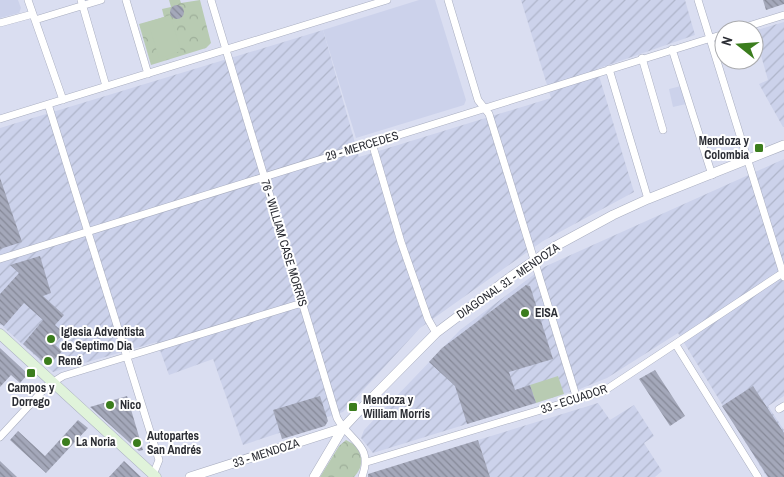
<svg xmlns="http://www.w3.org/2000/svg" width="784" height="477" viewBox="0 0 784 477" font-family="'Archivo Narrow',sans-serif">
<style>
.built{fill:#ccd2eb}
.industrial{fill:url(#industrial-furrows)}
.park{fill:url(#park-crowns)}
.garden{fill:#b8cbb2}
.building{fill:url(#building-back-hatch)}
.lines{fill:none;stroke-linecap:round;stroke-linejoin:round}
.minor-casing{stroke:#a9aec0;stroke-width:8}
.tertiary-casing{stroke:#a9aec0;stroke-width:10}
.secondary-casing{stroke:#a9aec0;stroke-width:11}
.minor{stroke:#fff;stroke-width:7}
.tertiary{stroke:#fff;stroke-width:9}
.secondary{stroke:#e0f3da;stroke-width:10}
.poi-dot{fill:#3b7d1d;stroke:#fff;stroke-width:2}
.labels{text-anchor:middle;stroke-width:4;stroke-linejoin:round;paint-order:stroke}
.poi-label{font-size:12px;font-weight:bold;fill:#2b2d34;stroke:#fff;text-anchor:start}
.street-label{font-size:12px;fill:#2b2d34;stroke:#fff}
</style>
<defs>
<pattern id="industrial-furrows" width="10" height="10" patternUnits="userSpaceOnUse" patternTransform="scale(1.25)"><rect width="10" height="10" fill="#ccd2eb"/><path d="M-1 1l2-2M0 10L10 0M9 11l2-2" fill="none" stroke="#afb5ca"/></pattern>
<pattern id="park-crowns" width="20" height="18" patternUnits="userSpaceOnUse" patternTransform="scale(1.25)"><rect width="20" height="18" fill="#b8cbb2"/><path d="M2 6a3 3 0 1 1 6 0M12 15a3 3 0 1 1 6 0" fill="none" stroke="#9eaf9a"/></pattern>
<pattern id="building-back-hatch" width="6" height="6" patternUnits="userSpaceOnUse" patternTransform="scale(1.25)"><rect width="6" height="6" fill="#a4a8ba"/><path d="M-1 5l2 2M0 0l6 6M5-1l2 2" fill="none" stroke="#868998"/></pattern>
</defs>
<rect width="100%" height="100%" fill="#dadef1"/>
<path class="built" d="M 0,0 L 18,0 L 21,8 L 19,13 L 0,18 Z
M 419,0 L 435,0 L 466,100 L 464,105 L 356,138 L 323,30 Z
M 681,86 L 686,104 L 673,107 L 669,89 Z"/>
<path class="industrial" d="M 521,0 L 685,0 L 695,35 L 597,69 L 634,192 L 543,241 L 420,328 L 343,412 L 243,445 L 213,359 L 169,375 L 157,342 L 53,372 L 0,324 L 0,128 L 323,30 L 359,157 L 551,98 Z
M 784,22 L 784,127 L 783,127 L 759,84 L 768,80 L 754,31 Z
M 784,159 L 784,396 L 768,406 L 784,430 L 784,477 L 767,477 L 678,333 L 607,378 L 580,389 L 373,453 L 361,438 L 364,430 L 460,330 L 544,267 Z
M 598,403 L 610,420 L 634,405 L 654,436 L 644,443 L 662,471 L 655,477 L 490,477 L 478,440 Z"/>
<path class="park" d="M 169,0 L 180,0 L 181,3 L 200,0 L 211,43 L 206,48 L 151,65 L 139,24 L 164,17 L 162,9 L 171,7 Z
M 346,440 L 357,446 C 363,459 363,467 354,477 L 320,477 L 339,446 Z"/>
<path class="garden" d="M 170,15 L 181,51 L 159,58 L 148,22 Z
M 558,376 L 564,394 L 536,403 L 530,385 Z"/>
<path class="building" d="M 763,0 L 784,0 L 784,4 L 766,10 Z
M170 12a7 7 0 1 1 14 0a7 7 0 1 1-14 0Z
M 0,178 L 22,242 L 0,249 Z
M 40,256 L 51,293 L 43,296 L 64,315 L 55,325 L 64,333 L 54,344 L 62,351 L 48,366 L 23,344 L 43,320 L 24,303 L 4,326 L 0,323 L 0,294 L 19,273 L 10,265 Z
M 526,285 L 530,286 L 553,359 L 509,372 L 515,390 L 530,385 L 536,403 L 467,424 L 455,386 L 429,362 L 442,348 Z
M 0,348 L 28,374 L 20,383 L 11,375 L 0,387 Z
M 655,370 L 685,416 L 670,426 L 639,379 Z
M 753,386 L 784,433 L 784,477 L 768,477 L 722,406 Z
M 127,396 L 143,450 L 139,451 L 90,407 Z
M 320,396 L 328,421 L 325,426 L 282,439 L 273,410 Z
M 78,420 L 88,428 L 46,473 L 10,440 L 18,431 L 45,456 Z
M 478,440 L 490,477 L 368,477 L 368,474 Z
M 0,461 L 17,477 L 0,477 Z
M 124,461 L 141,477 L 109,477 Z"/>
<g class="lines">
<g class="minor-casing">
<path id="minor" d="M 28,0 L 63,100
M 81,0 L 106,86
M 126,0 L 148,74
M 211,0 L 337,418 C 350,442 374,445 362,477
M 448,0 L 478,100 L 489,114 L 577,399
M 698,0 L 784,277
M 35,20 L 101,0
M 0,23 L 33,14
M 736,30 L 784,15
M 672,49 L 712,175
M 642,58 L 663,130
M 609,69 L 648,199
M 48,104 L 159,460 L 153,475
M 0,119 L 387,0
M 372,143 L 401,242 L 428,319 L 436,333
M 0,259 L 724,34
M 676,345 L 758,477
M 779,409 L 784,406
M 0,437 L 47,386 L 63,376 L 302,303
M 367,462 L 604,391 L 784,272"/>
</g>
<g class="tertiary-casing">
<path id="tertiary" d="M 190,477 L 343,428
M 314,477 L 343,428 L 358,412 L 436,333 L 509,278 L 554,247 L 613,215 L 648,199 L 784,145"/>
</g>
<g class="secondary-casing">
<path id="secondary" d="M 0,334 L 156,477"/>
</g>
<use href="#minor" class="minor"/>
<use href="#tertiary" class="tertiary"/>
<use href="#secondary" class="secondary"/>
</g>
<g class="poi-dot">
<rect x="754" y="143" width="10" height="10" rx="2.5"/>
<circle cx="525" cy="313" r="5"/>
<circle cx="51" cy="339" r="5"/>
<circle cx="48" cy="361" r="5"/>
<rect x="26" y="368" width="10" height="10" rx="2.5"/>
<circle cx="110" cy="405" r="5"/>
<rect x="348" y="402" width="10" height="10" rx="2.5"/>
<circle cx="66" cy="442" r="5"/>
<circle cx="137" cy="443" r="5"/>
</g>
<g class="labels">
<g class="poi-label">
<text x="749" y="145" text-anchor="end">Mendoza y<tspan x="749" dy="14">Colombia</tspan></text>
<text x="535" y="317">EISA</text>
<text x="61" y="336">Iglesia Adventista<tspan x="61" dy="14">de Septimo Dia</tspan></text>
<text x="58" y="365">René</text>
<text x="31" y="392" text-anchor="middle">Campos y<tspan x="31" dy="14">Dorrego</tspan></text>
<text x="363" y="404">Mendoza y<tspan x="363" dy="14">William Morris</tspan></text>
<text x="120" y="409">Nico</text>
<text x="147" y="440">Autopartes<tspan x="147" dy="14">San Andrés</tspan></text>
<text x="76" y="446">La Noria</text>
</g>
<g class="street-label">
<text transform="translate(362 146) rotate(-17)" y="4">29 - MERCEDES</text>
<text transform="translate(284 243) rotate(73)" y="4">76 - WILLIAM CASE MORRIS</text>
<text transform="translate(508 281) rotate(-35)" y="4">DIAGONAL 31 - MENDOZA</text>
<text transform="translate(574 399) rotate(-18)" y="4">33 - ECUADOR</text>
<text transform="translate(266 453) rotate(-18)" y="4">33 - MENDOZA</text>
</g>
</g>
<g transform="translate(739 45) rotate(287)"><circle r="24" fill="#ffffff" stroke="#aaabae"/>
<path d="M0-4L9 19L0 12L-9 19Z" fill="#3b7d1d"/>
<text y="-8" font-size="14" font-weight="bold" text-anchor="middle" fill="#2b2d34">N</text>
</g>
</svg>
